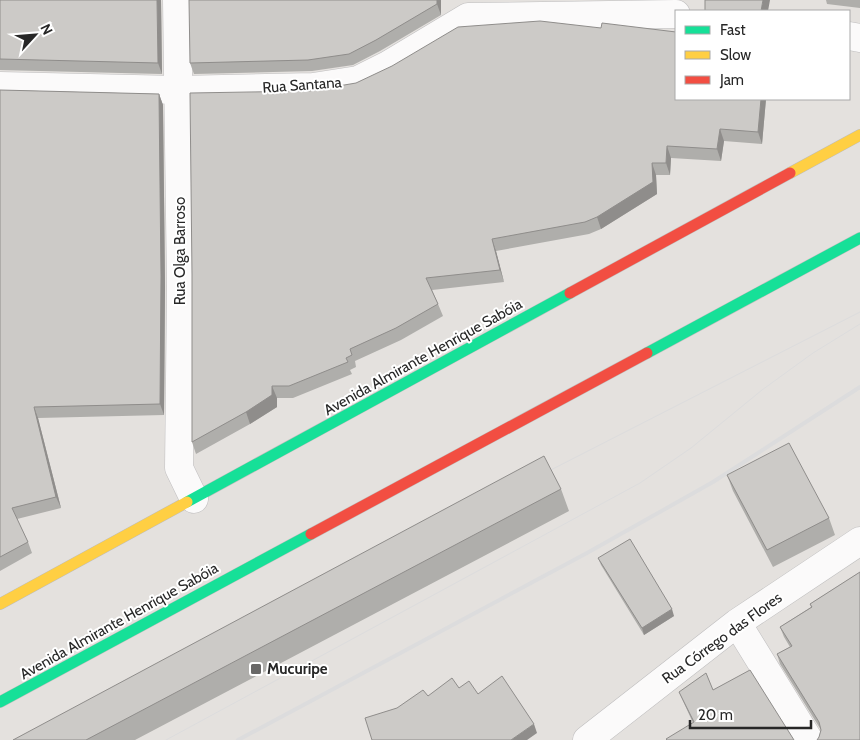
<svg xmlns="http://www.w3.org/2000/svg" width="860" height="740" viewBox="0 0 860 740" font-family="Cabin,sans-serif">
<style>
.lines{fill:none;stroke-linecap:round;stroke-linejoin:round}
.street-casing{stroke:#bfbebf;stroke-width:29}
.fast-casing{stroke:#bebdbc;stroke-width:12}
.slow-casing{stroke:#bebdbc;stroke-width:12}
.jam-casing{stroke:#bebdbc;stroke-width:12}
.street{stroke:#fbfafa;stroke-width:28}
.fast{stroke:#16e098;stroke-width:11}
.slow{stroke:#ffcf43;stroke-width:11}
.jam{stroke:#f24e42;stroke-width:11}
.tram{stroke:#dcdcdd;stroke-width:1}
.rail{stroke:#dcdcdd;stroke-width:4}
.wall{fill:#afaeab}
.shaded-wall{fill:#8f8d8b}
.building{fill:#cccac7;stroke:#8f8d8b}
.poi-dot{fill:#696867;stroke:#fff;stroke-width:2}
.labels{text-anchor:middle;stroke-width:4;stroke-linejoin:round;paint-order:stroke}
.street-label{font-size:15px;fill:#272727;stroke:#fff}
.poi-label{font-size:15px;font-weight:bold;fill:#272727;stroke:#fff;text-anchor:start}
</style>
<rect width="100%" height="100%" fill="#e4e1de"/>
<g class="lines">
<g class="street-casing">
<path id="street" d="M 177,0 L 181,287 L 179,468 L 194,499
M 849,36 L 860,38
M 0,86 L 178,90 L 313,87 L 358,80 L 388,65 L 468,17 L 676,14
M 737,623 L 809,740
M 587,740 L 737,623 L 860,541"/>
</g>
<g class="fast-casing">
<path id="fast" d="M 647,353 L 860,238
M 187,502 L 570,293
M 0,702 L 311,534"/>
</g>
<g class="slow-casing">
<path id="slow" d="M 790,173 L 860,135
M 0,604 L 187,502"/>
</g>
<g class="jam-casing">
<path id="jam" d="M 570,293 L 790,173
M 311,534 L 647,353"/>
</g>
<use href="#street" class="street"/>
<use href="#fast" class="fast"/>
<use href="#slow" class="slow"/>
<use href="#jam" class="jam"/>
<path class="tram" d="M 539,476 L 860,312
M 166,740 L 640,483 L 691,448 L 762,390 L 813,353 L 860,324"/>
<path class="rail" d="M 238,740 L 587,553 L 713,482 L 860,387"/>
</g>
<path class="wall" d="M 0,0 L 161,0 L 162,74 L 0,70 Z
M 441,0 L 441,15 L 380,51 L 353,65 L 312,71 L 194,74 L 190,63 Z
M 826,0 L 860,0 L 860,8 L 827,4 Z
M 0,90 L 159,94 L 163,105 L 165,287 L 164,415 L 38,418 L 61,508 L 17,519 L 28,542 L 32,553 L 0,571 Z
M 676,99 L 766,99 L 762,144 L 724,141 L 721,161 L 671,158 L 670,175 L 656,175 L 657,194 L 601,229 L 589,234 L 496,251 L 504,282 L 432,290 L 438,304 L 443,316 L 401,340 L 355,361 L 356,367 L 350,370 L 352,374 L 293,398 L 277,398 L 277,407 L 250,424 L 196,454 L 192,442 Z
M 727,475 L 829,518 L 835,535 L 773,567 L 733,491 Z
M 561,489 L 569,511 L 135,740 L 13,740 Z
M 598,558 L 674,616 L 644,635 L 601,565 Z
M 860,572 L 819,737 L 821,730 L 780,664 L 777,654 L 790,647 L 784,637 L 780,627 L 811,607 L 810,604 Z
M 713,690 L 693,723 L 683,701 L 679,692 Z"/>
<path class="shaded-wall" d="M 157,0 L 161,0 L 162,74 L 158,63 Z
M 437,0 L 441,0 L 441,15 L 437,4 Z
M 763,0 L 770,0 L 768,11 L 761,11 Z
M 159,94 L 163,105 L 165,287 L 164,415 L 160,404 Z
M 761,99 L 766,99 L 762,144 L 758,132 Z
M 720,129 L 724,141 L 721,161 L 717,149 Z
M 667,146 L 671,158 L 670,175 L 666,163 Z
M 652,163 L 656,175 L 657,194 L 601,229 L 597,217 Z
M 492,239 L 496,251 L 504,282 L 500,270 Z
M 272,386 L 277,398 L 277,407 L 250,424 L 246,412 Z
M 34,407 L 38,418 L 61,508 L 56,497 Z
M 672,609 L 674,616 L 644,635 L 642,628 Z
M 534,724 L 537,733 L 527,740 L 511,740 Z"/>
<path class="building" d="M 0,0 L 157,0 L 158,63 L 0,59 Z
M 189,0 L 437,0 L 437,4 L 376,40 L 349,54 L 308,60 L 190,63 Z
M 705,0 L 763,0 L 761,11 L 705,11 Z
M 540,21 L 601,28 L 602,23 L 676,32 L 676,99 L 761,99 L 758,132 L 720,129 L 717,149 L 667,146 L 666,163 L 652,163 L 653,182 L 597,217 L 585,222 L 492,239 L 500,270 L 426,278 L 438,304 L 396,328 L 350,349 L 352,355 L 346,358 L 348,362 L 289,386 L 272,386 L 272,395 L 246,412 L 192,442 L 192,275 L 190,93 L 309,91 L 356,83 L 392,66 L 458,27 Z
M 0,90 L 159,94 L 161,276 L 160,404 L 34,407 L 56,497 L 12,508 L 28,542 L 0,557 Z
M 789,443 L 829,518 L 767,550 L 727,475 Z
M 544,456 L 561,489 L 86,740 L 13,740 Z
M 630,539 L 672,609 L 642,628 L 598,558 Z
M 860,572 L 860,740 L 817,740 L 819,737 L 821,730 L 819,722 L 777,654 L 792,646 L 780,627 L 812,607 L 810,604 Z
M 750,670 L 794,740 L 667,740 L 666,739 L 694,722 L 679,692 L 706,673 L 713,690 Z
M 502,676 L 534,724 L 511,740 L 372,740 L 365,718 L 397,708 L 423,690 L 428,696 L 452,678 L 459,688 L 469,681 L 478,694 Z"/>
<rect class="poi-dot" x="250" y="663" width="12" height="12" rx="2.5"/>
<g class="labels">
<g class="street-label">
<text transform="translate(302 85) rotate(-4)" y="5">Rua Santana</text>
<text transform="translate(180 251) rotate(-90)" y="5">Rua Olga Barroso</text>
<text transform="translate(423 357) rotate(-29)" y="5">Avenida Almirante Henrique Sabóia</text>
<text transform="translate(119 621) rotate(-29)" y="5">Avenida Almirante Henrique Sabóia</text>
<text transform="translate(722 638) rotate(-36)" y="5">Rua Córrego das Flores</text>
</g>
<g class="poi-label">
<text x="267" y="674">Mucuripe</text>
</g>
</g>
<rect x="675" y="10" width="175" height="90" fill="#ffffff" stroke="#a9a9a9"/>
<rect x="685" y="26" width="25" height="8" fill="#16e098" stroke="#a9a9a9"/>
<text x="720" y="35" font-size="15" fill="#272727">Fast</text>
<rect x="685" y="51" width="25" height="8" fill="#ffcf43" stroke="#a9a9a9"/>
<text x="720" y="60" font-size="15" fill="#272727">Slow</text>
<rect x="685" y="76" width="25" height="8" fill="#f24e42" stroke="#a9a9a9"/>
<text x="720" y="85" font-size="15" fill="#272727">Jam</text>
<g transform="translate(35 35) rotate(64)" stroke="#ffffff" stroke-width="4" paint-order="stroke">
<path d="M0-4L9 19L0 12L-9 19Z" fill="#272727"/>
<text y="-8" font-size="14" font-weight="bold" text-anchor="middle" fill="#272727">N</text>
</g>
<path d="M690 720v8h121v-8" fill="none" stroke="#272727" stroke-width="2.5"/>
<text x="698" y="720" font-size="15" fill="#272727" stroke="#ffffff" stroke-width="4" paint-order="stroke">20 m</text>
</svg>
